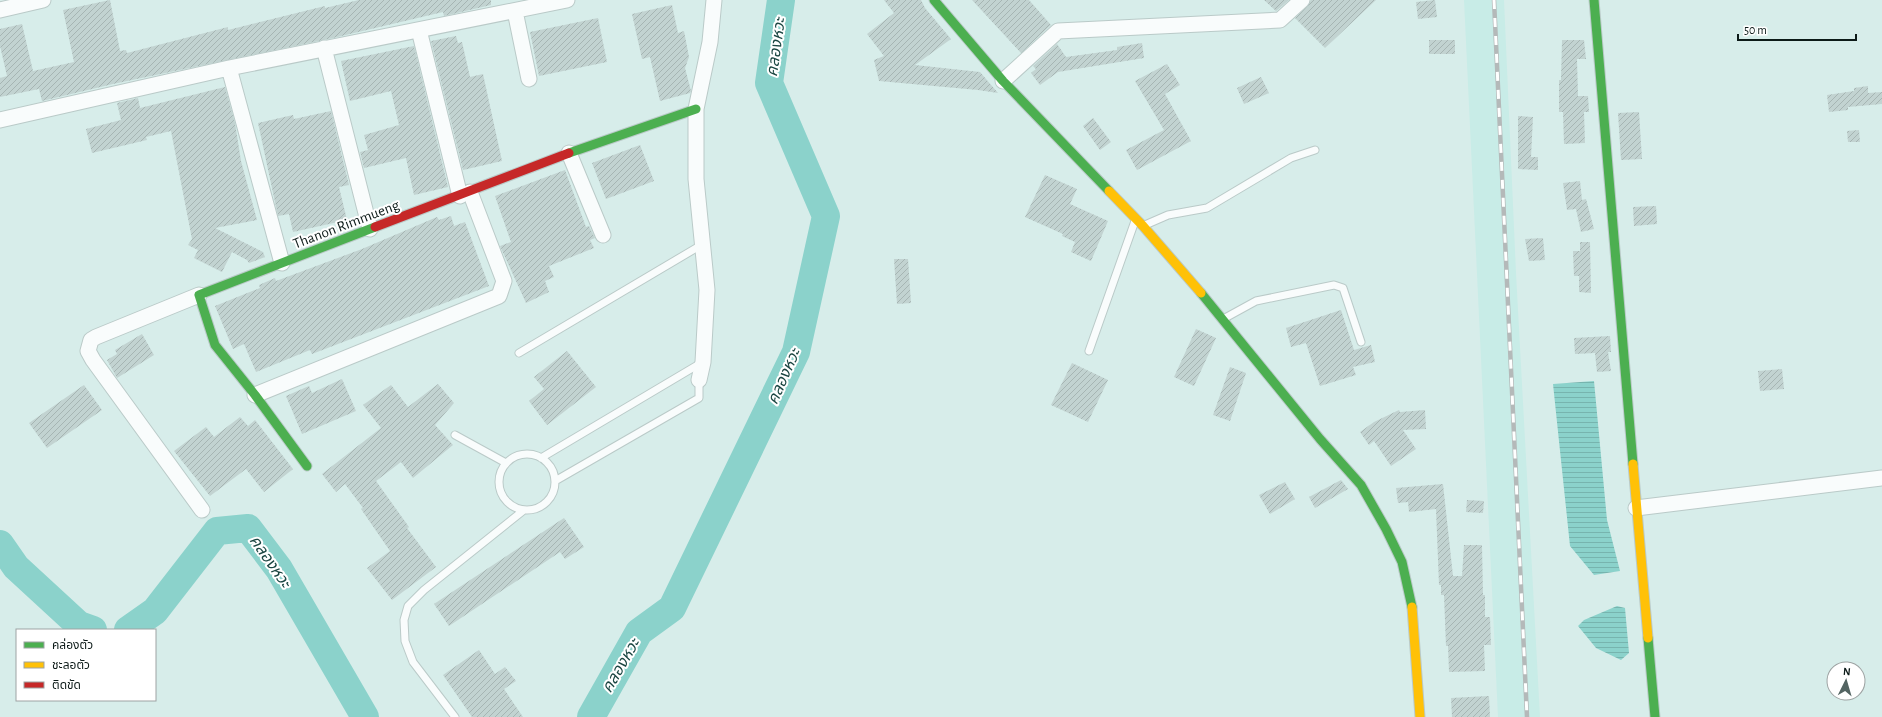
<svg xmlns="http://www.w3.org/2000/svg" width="1882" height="717" viewBox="0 0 1882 717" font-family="'Alegreya Sans','Noto Sans Thai',sans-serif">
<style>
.built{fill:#c8ece7}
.water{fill:url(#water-rules)}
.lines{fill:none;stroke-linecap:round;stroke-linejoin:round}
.river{stroke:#8bd2cb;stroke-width:28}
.building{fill:url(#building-hatch)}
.lane-casing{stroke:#bacac8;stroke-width:9}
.street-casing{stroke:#bacac8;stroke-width:17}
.fast-casing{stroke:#bacac8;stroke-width:11}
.slow-casing{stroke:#bacac8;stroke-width:11}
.jam-casing{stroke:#bacac8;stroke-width:11}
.lane{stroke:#f9fcfc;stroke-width:7}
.street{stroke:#f9fcfc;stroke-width:15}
.fast{stroke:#4caf50;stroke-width:9}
.slow{stroke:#ffc107;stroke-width:9}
.jam{stroke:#c62828;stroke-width:9}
.rail-casing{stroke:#b4b9b9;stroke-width:4.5}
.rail{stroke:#fff;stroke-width:3;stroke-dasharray:9;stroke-linecap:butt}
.labels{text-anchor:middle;stroke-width:4;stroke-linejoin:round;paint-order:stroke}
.street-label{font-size:15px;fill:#0c1a18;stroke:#fff}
.water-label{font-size:16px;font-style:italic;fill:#1b4642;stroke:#fff}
</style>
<defs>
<pattern id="water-rules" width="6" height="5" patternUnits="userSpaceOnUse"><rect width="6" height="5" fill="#8bd2cb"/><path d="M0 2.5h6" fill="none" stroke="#77b4ae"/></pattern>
<pattern id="building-hatch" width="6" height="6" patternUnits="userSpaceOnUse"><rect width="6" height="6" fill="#c2d3d1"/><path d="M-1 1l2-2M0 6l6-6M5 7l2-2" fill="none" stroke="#a6b5b3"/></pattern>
</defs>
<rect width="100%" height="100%" fill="#d7edea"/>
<path class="built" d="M 1464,0 L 1504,0 L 1516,273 L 1540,717 L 1498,717 Z"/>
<path class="water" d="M 1594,381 L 1607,520 L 1620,571 L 1594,575 L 1570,546 L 1553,384 Z
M 1617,606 L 1625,608 L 1629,653 L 1621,660 L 1596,648 L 1578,626 L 1584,620 Z"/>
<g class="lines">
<path class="river" d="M 0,544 L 16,567 L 79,625 L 93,630
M 128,630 L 155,611 L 217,531 L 248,528 L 279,569 L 365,717
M 591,717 L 639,632 L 672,608 L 796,352 L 826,216 L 769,83 L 781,0"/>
</g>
<path class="building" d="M 110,0 L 120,51 L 126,50 L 127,53 L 228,27 L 228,30 L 325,6 L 325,8 L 359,0 L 491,0 L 491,5 L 444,16 L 443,12 L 333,38 L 113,84 L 42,101 L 39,89 L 0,97 L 0,78 L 7,76 L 0,46 L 0,29 L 22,24 L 33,71 L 74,62 L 63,10 Z
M 884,0 L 921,0 L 925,8 L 951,39 L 915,65 L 980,72 L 998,93 L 978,90 L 879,81 L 874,60 L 884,56 L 867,34 L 894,13 Z
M 972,0 L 1029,0 L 1051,25 L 1021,53 Z
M 1264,0 L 1289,0 L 1276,11 Z
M 1311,0 L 1376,0 L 1325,48 L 1295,18 L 1308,6 Z
M 1435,0 L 1437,17 L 1418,19 L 1416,2 Z
M 672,5 L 678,33 L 684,31 L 689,57 L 685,68 L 691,91 L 690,93 L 660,101 L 650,57 L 642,59 L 632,14 Z
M 598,18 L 607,62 L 539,76 L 530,32 Z
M 456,36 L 458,43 L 462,42 L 470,77 L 483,74 L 502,161 L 463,170 L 431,41 Z
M 1429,40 L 1455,40 L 1455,54 L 1429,54 Z
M 1562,40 L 1584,40 L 1586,59 L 1577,59 L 1578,96 L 1588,96 L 1589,112 L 1584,112 L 1585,143 L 1564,144 L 1563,112 L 1559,112 L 1559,80 L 1561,80 Z
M 1142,43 L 1144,58 L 1058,72 L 1040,85 L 1031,73 L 1036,69 L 1033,66 L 1057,44 L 1066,57 L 1117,50 L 1117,47 Z
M 414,46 L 448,187 L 414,195 L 406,158 L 364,168 L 360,152 L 368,150 L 364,135 L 399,125 L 391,91 L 350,101 L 341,61 Z
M 1167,64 L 1180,85 L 1165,94 L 1191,141 L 1137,170 L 1126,150 L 1164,130 L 1135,81 Z
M 1261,77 L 1269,93 L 1244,104 L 1237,88 Z
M 1868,86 L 1868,93 L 1882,92 L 1882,104 L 1848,107 L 1848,110 L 1829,112 L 1827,95 L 1854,91 L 1854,88 Z
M 225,87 L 235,123 L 241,161 L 257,220 L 215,228 L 263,252 L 265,257 L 249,263 L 247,260 L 232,252 L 222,272 L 194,258 L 198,250 L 188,245 L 192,239 L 171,131 L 146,137 L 147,140 L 92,153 L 86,129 L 121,120 L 117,103 L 138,98 L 140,108 Z
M 331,111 L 349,185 L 339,187 L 347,220 L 293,232 L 289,214 L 278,216 L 258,123 L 293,115 L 294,119 Z
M 1639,112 L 1642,159 L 1621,160 L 1618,113 Z
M 1518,116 L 1533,117 L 1531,157 L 1538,157 L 1538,170 L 1518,169 Z
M 1093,118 L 1111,142 L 1100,150 L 1083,126 Z
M 1859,130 L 1860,142 L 1848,142 L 1847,131 Z
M 640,145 L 654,181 L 606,199 L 592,163 Z
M 565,170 L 586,227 L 589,226 L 595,238 L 590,240 L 594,248 L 549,266 L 554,277 L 545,281 L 549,292 L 526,303 L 500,246 L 511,242 L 495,196 Z
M 1045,175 L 1077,189 L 1070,204 L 1108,221 L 1091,261 L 1071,252 L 1075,242 L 1062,236 L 1063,234 L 1025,217 Z
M 1580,181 L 1582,200 L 1586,199 L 1594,229 L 1581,232 L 1576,209 L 1567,210 L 1563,183 Z
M 1656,206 L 1657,224 L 1634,226 L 1633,207 Z
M 451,216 L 454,226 L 465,222 L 489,286 L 312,354 L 310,350 L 256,372 L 244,344 L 233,349 L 215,306 L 260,288 L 259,285 L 275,278 L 276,281 L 362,249 L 437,217 L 439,220 Z
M 1543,238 L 1545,260 L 1529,261 L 1525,239 Z
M 1580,242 L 1590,242 L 1591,293 L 1579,292 L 1579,276 L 1574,276 L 1573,251 L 1580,251 Z
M 894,259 L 908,259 L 911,303 L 897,304 Z
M 1341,310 L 1354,350 L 1371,345 L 1375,362 L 1353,367 L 1356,375 L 1320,386 L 1306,343 L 1291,347 L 1286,328 Z
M 1196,329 L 1216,338 L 1194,386 L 1174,377 Z
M 142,334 L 154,355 L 117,378 L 107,360 L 117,354 L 115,350 Z
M 1610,336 L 1611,352 L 1608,352 L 1611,371 L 1597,372 L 1595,353 L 1575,354 L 1574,338 Z
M 567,351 L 596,387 L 547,425 L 529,401 L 544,389 L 534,377 Z
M 1072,363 L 1108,380 L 1088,422 L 1051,405 Z
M 1230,367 L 1246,373 L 1230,421 L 1213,415 Z
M 1782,369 L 1784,389 L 1760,391 L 1758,371 Z
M 342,379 L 356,411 L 302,434 L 286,396 L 309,386 L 312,393 Z
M 438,384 L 454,403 L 435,425 L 453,445 L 413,478 L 401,462 L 376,481 L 409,527 L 407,528 L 436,567 L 392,600 L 367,568 L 390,551 L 361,509 L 363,508 L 345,484 L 336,492 L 322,474 L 381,428 L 363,405 L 391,385 L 408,407 Z
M 84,385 L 102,410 L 47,448 L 29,423 Z
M 1399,410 L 1400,412 L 1425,410 L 1426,429 L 1403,430 L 1416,449 L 1391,466 L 1374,441 L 1369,445 L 1360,432 L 1374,422 Z
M 240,417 L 248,426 L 255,420 L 293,469 L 264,492 L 246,469 L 210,496 L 174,451 L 206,427 L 214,437 Z
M 1341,480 L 1348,489 L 1315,508 L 1309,497 Z
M 1285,482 L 1295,499 L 1270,514 L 1259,495 Z
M 1443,484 L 1453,576 L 1462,576 L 1464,545 L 1482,545 L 1483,595 L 1485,595 L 1485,617 L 1490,617 L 1491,645 L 1484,645 L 1485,671 L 1449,672 L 1448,646 L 1446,646 L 1444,595 L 1441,595 L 1441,585 L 1439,585 L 1436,509 L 1409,512 L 1408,502 L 1398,503 L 1396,488 Z
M 1467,500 L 1484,501 L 1483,513 L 1466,512 Z
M 564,518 L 584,547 L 565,559 L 560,552 L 449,626 L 434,604 Z
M 479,650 L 495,674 L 505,667 L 516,681 L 504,689 L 523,717 L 472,717 L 443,675 Z
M 1489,696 L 1490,717 L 1452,717 L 1451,698 Z"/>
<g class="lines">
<g class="lane-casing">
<path id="lane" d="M 1145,225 L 1168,215 L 1207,208 L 1291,158 L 1315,150
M 1225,318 L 1256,301 L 1334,285 L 1343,288 L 1361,342
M 1089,351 L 1135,221
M 519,353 L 703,244
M 455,435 L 506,463
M499 482a28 28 0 1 1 56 0a28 28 0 1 1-56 0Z
M 541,458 L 701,363
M 555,481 L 699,398 L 699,380
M 455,717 L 413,662 L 405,641 L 404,620 L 408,606 L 424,590 L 524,510"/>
</g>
<g class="street-casing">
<path id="street" d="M 0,10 L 43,0
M 515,11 L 529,79
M 419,30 L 460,196
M 324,48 L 370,229
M 229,68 L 282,263
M 1003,81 L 1058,31 L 1280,20 L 1302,0
M 0,120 L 229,68 L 567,0
M 569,153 L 603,235
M 199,295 L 96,337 L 91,340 L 88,351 L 93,360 L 202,510
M 699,380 L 703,362 L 707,290 L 696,179 L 696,109 L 710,42 L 714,0
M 255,395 L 499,296 L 504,281 L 470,192
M 1636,508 L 1882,478"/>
</g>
<g class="fast-casing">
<path id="fast" d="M 934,0 L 1003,81 L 1109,191
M 1594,0 L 1633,464
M 569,153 L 696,109
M 1201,293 L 1320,439 L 1361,485 L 1386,529 L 1402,562 L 1412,607
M 307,466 L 255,395 L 215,345 L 199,295 L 375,227
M 1648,638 L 1655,717"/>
</g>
<g class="slow-casing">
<path id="slow" d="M 1109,191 L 1143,226 L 1201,293
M 1633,464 L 1648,638
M 1412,607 L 1420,717"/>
</g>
<g class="jam-casing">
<path id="jam" d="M 375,227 L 569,153"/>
</g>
<use href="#lane" class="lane"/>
<use href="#street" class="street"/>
<use href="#fast" class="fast"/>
<use href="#slow" class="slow"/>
<use href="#jam" class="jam"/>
<g class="rail-casing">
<path id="rail" d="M 1494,0 L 1527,717"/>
</g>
<use href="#rail" class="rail"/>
</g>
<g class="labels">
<g class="street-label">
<text transform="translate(346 224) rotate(-21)" y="5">Thanon Rimmueng</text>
</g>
<g class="water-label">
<text transform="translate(775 47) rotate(-82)" y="6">คลองหวะ</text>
<text transform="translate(783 376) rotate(-66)" y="6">คลองหวะ</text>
<text transform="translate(271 561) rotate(55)" y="6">คลองหวะ</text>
<text transform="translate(620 665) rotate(-60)" y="6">คลองหวะ</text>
</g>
</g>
<rect x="16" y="629" width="140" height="72" fill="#ffffff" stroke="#9ea3a3"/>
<rect x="24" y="642" width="20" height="6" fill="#4caf50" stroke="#9ea3a3"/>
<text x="52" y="649" font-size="12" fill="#0c1a18">คล่องตัว</text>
<rect x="24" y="662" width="20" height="6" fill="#ffc107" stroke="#9ea3a3"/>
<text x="52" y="669" font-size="12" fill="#0c1a18">ชะลอตัว</text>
<rect x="24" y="682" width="20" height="6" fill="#c62828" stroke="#9ea3a3"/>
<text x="52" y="689" font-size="12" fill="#0c1a18">ติดขัด</text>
<g transform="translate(1846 681) rotate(5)"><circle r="19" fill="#ffffff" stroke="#9ea3a3"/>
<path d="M0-3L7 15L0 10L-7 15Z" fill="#536462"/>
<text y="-6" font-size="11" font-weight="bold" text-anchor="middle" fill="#0c1a18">N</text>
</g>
<path d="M1738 34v6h118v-6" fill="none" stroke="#0c1a18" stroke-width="2"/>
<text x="1744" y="34" font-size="12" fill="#0c1a18" stroke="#ffffff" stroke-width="3" paint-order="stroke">50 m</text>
</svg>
